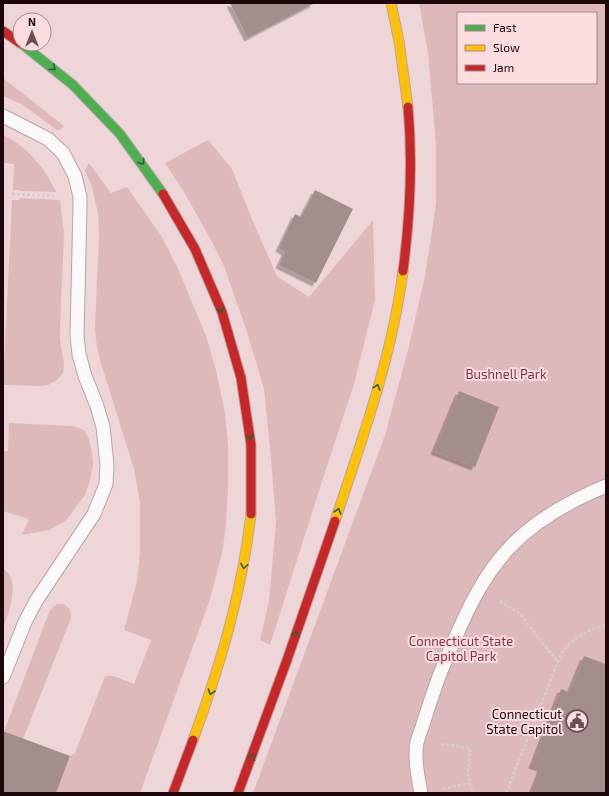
<svg xmlns="http://www.w3.org/2000/svg" width="609" height="796" viewBox="0 0 609 796" font-family="'Exo 2',sans-serif">
<style>
.green{fill:#deb9bc;fill-rule:evenodd}
.building{fill:#a48d8d;filter:url(#shadow)}
.lines{fill:none;stroke-linecap:round;stroke-linejoin:round}
.lane-casing{stroke:#baa3a5;stroke-width:15}
.fast-casing{stroke:#baa3a5;stroke-width:11}
.slow-casing{stroke:#baa3a5;stroke-width:11}
.jam-casing{stroke:#baa3a5;stroke-width:11}
.path{stroke:#d4cdcd;stroke-width:2.5;stroke-dasharray:3 2;stroke-linecap:butt}
.lane{stroke:#fcf9f9;stroke-width:13}
.fast{stroke:#4caf50;stroke-width:9}
.slow{stroke:#ffc107;stroke-width:9}
.jam{stroke:#c62828;stroke-width:9}
.oneway{stroke:#355b2e}
.labels{text-anchor:middle;stroke-width:4;stroke-linejoin:round;paint-order:stroke}
.park-label{font-size:13px;fill:#863343;stroke:#fbdde0}
.poi-label{font-size:13px;fill:#1e070b;stroke:#fbdde0;text-anchor:end}
</style>
<defs>
<filter id="shadow"><feDropShadow dx="-3.5" dy="3.5" stdDeviation="0" flood-color="#0004"/></filter>
</defs>
<rect width="100%" height="100%" fill="#eed6d8"/>
<path class="green" d="M 419,3 L 606,3 L 606,793 L 253,793 L 385,435 L 408,350 L 425,276 L 436,204 L 436,145 L 428,53 ZM 458,13 L 596,13 L 596,83 L 458,83 Z
M 3,78 L 64,126 L 60,130 L 57,130 L 23,105 L 3,96 Z
M 3,135 C 28,147 44,167 56,192 L 20,191 L 20,190 L 13,190 L 14,164 L 3,163 Z
M 208,140 L 232,169 L 251,217 L 277,276 L 309,297 L 373,220 L 375,300 L 354,384 L 317,497 L 270,645 L 260,640 L 269,601 L 276,522 L 271,459 L 264,389 L 247,332 L 224,266 L 211,240 L 184,192 L 165,163 Z
M 89,163 L 111,193 L 127,187 L 162,237 L 179,271 L 206,336 L 216,370 L 225,413 L 228,445 L 228,487 L 226,525 L 222,554 L 209,602 L 140,793 L 56,793 L 70,756 L 75,753 L 105,676 L 114,676 L 134,684 L 151,640 L 124,630 L 137,581 L 140,553 L 140,502 L 134,469 L 99,357 L 96,341 L 95,327 L 99,236 L 98,214 L 92,187 L 85,171 Z
M 20,198 L 60,200 L 64,232 L 60,328 L 60,340 L 64,363 L 63,373 L 57,380 L 48,385 L 41,386 L 3,385 L 12,200 L 19,200 Z
M 9,423 L 72,426 L 84,430 L 89,439 L 92,453 L 93,465 L 90,480 L 85,495 L 66,521 L 49,530 L 22,535 L 29,519 L 3,511 L 3,452 L 8,451 Z
M 3,569 C 22,579 8,614 3,629 Z
M 57,604 L 64,604 L 70,609 L 71,618 L 23,739 L 4,731 L 50,610 Z"/>
<path class="building" d="M 230,3 L 315,3 L 248,38 Z
M 315,190 L 353,209 L 316,283 L 279,265 L 285,252 L 279,248 L 295,214 L 301,217 Z
M 459,391 L 499,407 L 475,467 L 434,451 Z
M 584,656 L 606,664 L 606,793 L 531,793 L 541,768 L 532,765 L 561,689 L 569,692 Z
M 3,731 L 70,756 L 56,793 L 3,793 Z"/>
<g class="lines">
<g class="lane-casing">
<path id="lane" d="M 3,116 L 48,139 L 63,153 L 75,176 L 80,197 L 80,206 L 77,336 L 79,354 L 85,376 L 97,406 L 103,427 L 107,465 L 106,484 L 94,514 L 36,601 L 25,622 L 3,677
M 421,793 C 418,777 414,758 417,742 C 419,735 422,728 424,721 C 430,702 436,683 444,664 C 462,622 479,579 511,546 C 537,519 572,500 606,486"/>
</g>
<g class="fast-casing">
<path id="fast" d="M 22,44 L 73,85 L 120,134 L 163,194"/>
</g>
<g class="slow-casing">
<path id="slow" d="M 391,3 L 399,41 L 408,107
M 335,521 C 362,440 392,357 403,271
M 193,740 C 220,666 242,593 251,514"/>
</g>
<g class="jam-casing">
<path id="jam" d="M 3,31 L 20,43
M 163,194 L 195,249 L 222,312 L 241,378 L 251,445 L 251,514
M 403,271 C 410,217 413,162 408,107
M 173,793 L 193,740
M 238,793 L 287,660 L 335,521"/>
</g>
<path class="path" d="M 12,194 L 56,196
M 500,601 L 520,614 L 557,661
M 441,744 L 470,748 L 468,775 L 473,793
M 443,789 L 469,783
M 506,793 L 561,654 C 572,638 588,630 606,625"/>
<use href="#lane" class="lane"/>
<use href="#fast" class="fast"/>
<use href="#slow" class="slow"/>
<use href="#jam" class="jam"/>
</g>
<defs><path id="oneway-chevron" d="M-2-3.5L2.5 0L-2 3.5" fill="none" stroke-width="1.6" stroke-linecap="round" stroke-linejoin="round"/></defs>
<g class="oneway">
<use href="#oneway-chevron" transform="translate(53 68) rotate(39)"/>
<use href="#oneway-chevron" transform="translate(142 162) rotate(54)"/>
<use href="#oneway-chevron" transform="translate(221 310) rotate(71)"/>
<use href="#oneway-chevron" transform="translate(377 387) rotate(-74)"/>
<use href="#oneway-chevron" transform="translate(250 437) rotate(85)"/>
<use href="#oneway-chevron" transform="translate(338 511) rotate(-72)"/>
<use href="#oneway-chevron" transform="translate(244 566) rotate(99)"/>
<use href="#oneway-chevron" transform="translate(296 634) rotate(-71)"/>
<use href="#oneway-chevron" transform="translate(211 692) rotate(109)"/>
<use href="#oneway-chevron" transform="translate(252 757) rotate(-69)"/>
</g>
<defs>
<g id="civic-ring" transform="scale(1.15)"><circle r="9.5" fill="#fbdde0" stroke="#674f53" stroke-width="1.5"/><path d="M-.6-6.5H3V-4.5H.6V-3L4-1V1h2V6H-6V1h2V-1L-.6-3ZM-1.2 2.5V6h2.4V2.5Z" fill="#674f53"/></g>
</defs>
<g fill-rule="evenodd">
<use href="#civic-ring" x="577" y="721"/>
</g>
<g class="labels">
<g class="park-label">
<text x="506" y="379">Bushnell Park</text>
<text x="461" y="646">Connecticut State<tspan x="461" dy="15">Capitol Park</tspan></text>
</g>
<g class="poi-label">
<text x="562" y="719">Connecticut<tspan x="562" dy="15">State Capitol</tspan></text>
</g>
</g>
<rect width="609" height="796" fill="none" stroke="#1e070b" stroke-width="8"/>
<rect x="457" y="12" width="140" height="72" fill="#fbdde0" stroke="#a3878b"/>
<rect x="465" y="25" width="20" height="6" fill="#4caf50" stroke="#a3878b"/>
<text x="493" y="32" font-size="12" fill="#1e070b">Fast</text>
<rect x="465" y="45" width="20" height="6" fill="#ffc107" stroke="#a3878b"/>
<text x="493" y="52" font-size="12" fill="#1e070b">Slow</text>
<rect x="465" y="65" width="20" height="6" fill="#c62828" stroke="#a3878b"/>
<text x="493" y="72" font-size="12" fill="#1e070b">Jam</text>
<g transform="translate(32 32)"><circle r="19" fill="#fbdde0" stroke="#a3878b"/>
<path d="M0-3L7 15L0 10L-7 15Z" fill="#674f53"/>
<text y="-6" font-size="11" font-weight="bold" text-anchor="middle" fill="#1e070b">N</text>
</g>
</svg>
